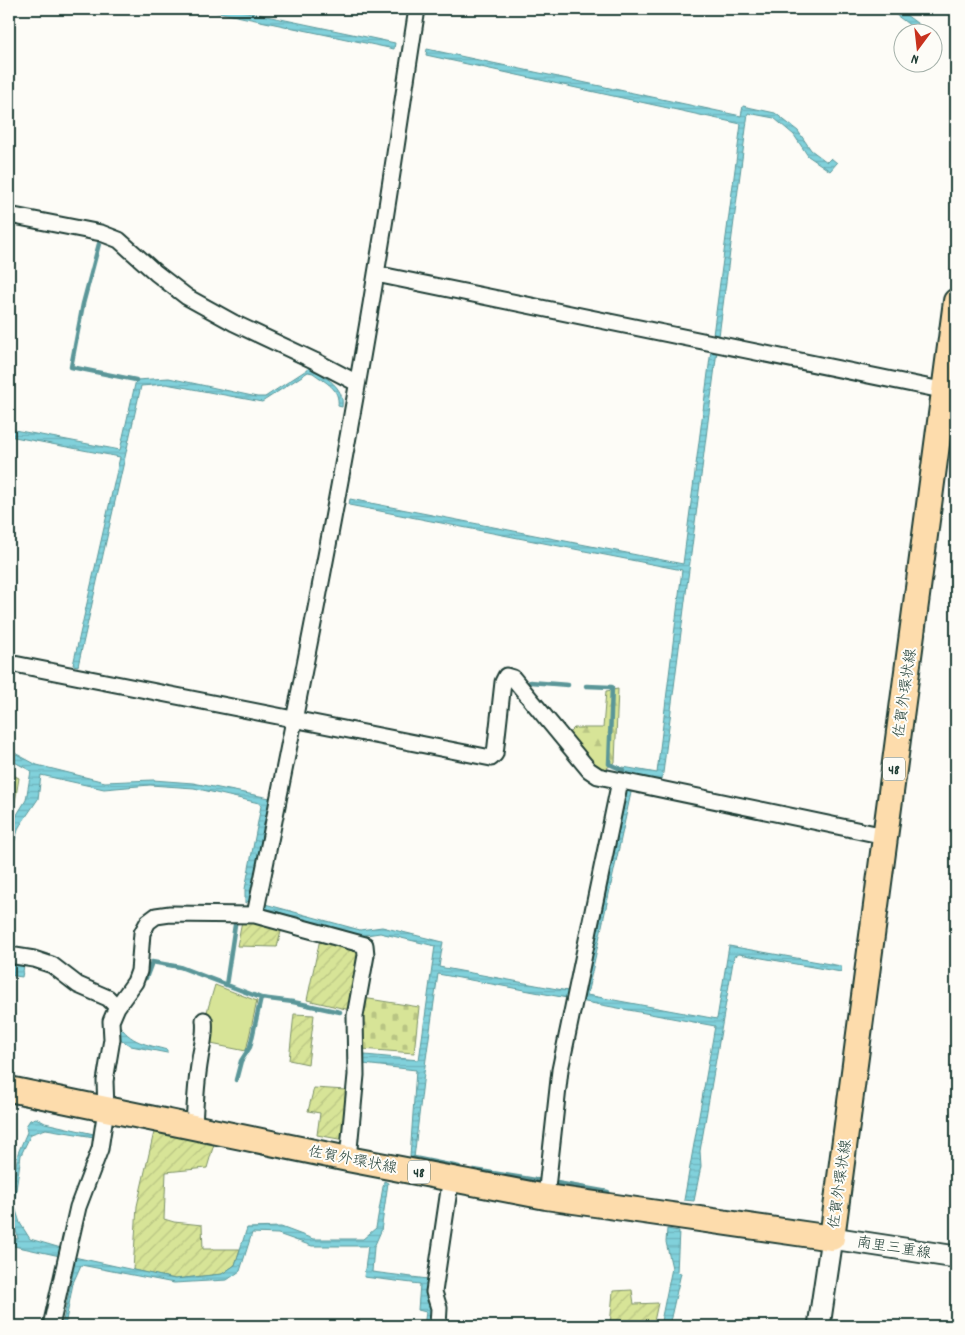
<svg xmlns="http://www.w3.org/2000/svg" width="965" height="1335" viewBox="0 0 965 1335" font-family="Dekko,'Klee One',sans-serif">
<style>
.green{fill:#d7e497;stroke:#7b9066}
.forest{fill:url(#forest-firs);stroke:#7b9066}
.cemetery{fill:url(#cemetery-stones);stroke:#7b9066}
.garden{fill:url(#garden-furrows);stroke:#7b9066}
.water{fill:url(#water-rules);stroke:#5a9698}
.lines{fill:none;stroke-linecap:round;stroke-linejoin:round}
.stream{stroke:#5a9698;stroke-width:4.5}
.street-casing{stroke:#1f3d34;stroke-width:19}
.secondary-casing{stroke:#1f3d34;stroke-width:25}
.primary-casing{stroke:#1f3d34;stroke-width:28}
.street{stroke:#fdfcf7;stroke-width:15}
.secondary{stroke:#fdfcf7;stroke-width:21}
.primary{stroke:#fddcac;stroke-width:24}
.labels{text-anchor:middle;stroke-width:4;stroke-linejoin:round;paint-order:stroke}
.shield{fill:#fdfcf7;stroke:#62766e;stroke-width:1}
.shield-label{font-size:14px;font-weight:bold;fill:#1f3d34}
.street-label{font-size:15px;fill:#1f3d34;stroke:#fdfcf7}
</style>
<defs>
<pattern id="forest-firs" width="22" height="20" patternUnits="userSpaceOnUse" patternTransform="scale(1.25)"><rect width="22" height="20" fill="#d7e497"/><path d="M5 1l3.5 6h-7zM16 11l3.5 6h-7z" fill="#b8c483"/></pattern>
<pattern id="cemetery-stones" width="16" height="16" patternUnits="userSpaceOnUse" patternTransform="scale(1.25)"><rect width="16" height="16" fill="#d7e497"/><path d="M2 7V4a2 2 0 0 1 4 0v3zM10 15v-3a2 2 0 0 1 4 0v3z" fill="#b8c483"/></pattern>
<pattern id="garden-furrows" width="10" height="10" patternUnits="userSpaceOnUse" patternTransform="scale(1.25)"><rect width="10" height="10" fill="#d7e497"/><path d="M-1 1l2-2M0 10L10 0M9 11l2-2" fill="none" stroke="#b8c483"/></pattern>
<pattern id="water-rules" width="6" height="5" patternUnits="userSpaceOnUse" patternTransform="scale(1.25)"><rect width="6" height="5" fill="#81d1db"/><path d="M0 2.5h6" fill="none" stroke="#6fb4bd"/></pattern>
</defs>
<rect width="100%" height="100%" fill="#fdfcf7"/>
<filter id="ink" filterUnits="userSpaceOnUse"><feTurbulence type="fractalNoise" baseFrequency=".02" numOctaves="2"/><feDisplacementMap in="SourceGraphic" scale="10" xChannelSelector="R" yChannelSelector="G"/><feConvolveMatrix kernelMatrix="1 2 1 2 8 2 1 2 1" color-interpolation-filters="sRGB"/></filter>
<g filter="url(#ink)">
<path class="green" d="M 215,985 L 257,1001 L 246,1051 L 211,1044 L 206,1015 Z"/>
<path class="forest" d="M 618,689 L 615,762 L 603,771 L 567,735 L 574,728 L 603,728 L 606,691 Z"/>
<path class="cemetery" d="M 9,773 L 19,778 L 15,802 L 9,812 Z
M 363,998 L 419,1007 L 414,1053 L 361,1049 Z"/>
<path class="garden" d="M 242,921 L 282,928 L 277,947 L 237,946 Z
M 320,939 L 360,951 L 350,1010 L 307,1000 Z
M 294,1014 L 314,1015 L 308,1064 L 289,1060 Z
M 314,1088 L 346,1090 L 344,1140 L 317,1135 L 320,1113 L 308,1111 Z
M 154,1132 L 214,1144 L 207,1168 L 166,1172 L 164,1219 L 174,1222 L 202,1225 L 203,1249 L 240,1249 L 235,1265 L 222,1274 L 175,1279 L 133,1270 L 137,1206 Z
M 632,1290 L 634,1304 L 658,1303 L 653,1326 L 610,1326 L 613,1291 Z"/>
<path class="water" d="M 203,9 L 233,9 L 395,43 L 394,49 Z
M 888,9 L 898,9 L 929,32 L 919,32 Z
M 427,49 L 741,116 L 743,106 L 775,113 L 798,131 L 811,150 L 827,162 L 831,158 L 837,163 L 830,171 L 808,156 L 794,135 L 774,118 L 748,113 L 719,336 L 713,335 L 741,124 L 426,55 Z
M 711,350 L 717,351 L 663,773 L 660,782 L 622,773 L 623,767 L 657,773 L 682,570 L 349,505 L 350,499 L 683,564 Z
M 311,367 C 325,378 345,386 342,407 L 338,406 C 340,388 326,383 313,373 L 308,372 L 262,402 L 166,384 L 141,386 L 78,666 L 73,665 L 120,457 L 9,436 L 9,429 L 120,450 L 136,380 L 169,378 L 257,397 L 265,397 Z
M 9,750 L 37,765 L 105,782 L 153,780 L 193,783 L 270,798 L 251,900 L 245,903 L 245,889 L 261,806 L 259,803 L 194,788 L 150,785 L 104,789 L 41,775 L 38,799 L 19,827 L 9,859 L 9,832 L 10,826 L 26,800 L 31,771 L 9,759 Z
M 627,787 L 632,788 L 587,995 L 717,1019 L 729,946 L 841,966 L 841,972 L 739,954 L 734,956 L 700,1151 L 701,1166 L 694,1201 L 684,1200 L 715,1026 L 580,1001 Z
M 265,904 L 360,930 L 382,927 L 443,942 L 439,967 L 568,991 L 567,998 L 438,974 L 424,1073 L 414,1158 L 410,1157 L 416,1070 L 363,1064 L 365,1055 L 419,1060 L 435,946 L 380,933 L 359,936 L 264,908 Z
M 9,963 L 24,966 L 22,977 L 9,975 Z
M 118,1023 C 130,1043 146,1044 167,1050 L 167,1053 L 131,1046 L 120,1039 Z
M 36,1118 L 45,1123 L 94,1134 L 94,1137 L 46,1129 L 31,1134 L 21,1155 L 14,1204 L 20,1223 L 30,1239 L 61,1248 L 60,1256 L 9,1245 L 9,1238 L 18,1239 L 10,1204 L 18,1153 L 27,1132 L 26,1126 L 30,1120 Z
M 384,1181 L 388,1183 L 381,1231 L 374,1247 L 372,1272 L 428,1279 L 427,1302 L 433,1306 L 432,1326 L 424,1326 L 426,1312 L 418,1310 L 420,1284 L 364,1277 L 368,1246 L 312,1246 L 278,1234 L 252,1233 L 240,1271 L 227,1280 L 174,1283 L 81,1265 L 73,1283 L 65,1326 L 62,1326 L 75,1263 L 72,1262 L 74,1257 L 175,1279 L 222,1274 L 235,1265 L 247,1228 L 281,1227 L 313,1239 L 363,1239 L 376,1228 Z
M 667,1229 L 679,1231 L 677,1272 L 681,1273 L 669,1326 L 660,1326 L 672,1268 L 666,1242 Z"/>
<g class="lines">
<path class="stream" d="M 100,240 L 83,304 L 71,367 L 136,380
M 530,682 L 568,685
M 586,686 L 612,687 L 609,764 L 623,770
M 146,978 L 152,962 L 180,967 L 261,998 L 293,1002 L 340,1012
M 226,985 L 236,918
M 236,1080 L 241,1061 L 250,1047 L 261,998
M 414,1158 L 459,1167
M 474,1170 L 542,1181
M 557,1183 L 608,1192"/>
<g class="street-casing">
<path id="street" d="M 9,215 L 101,233 L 119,240 L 156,273 L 187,297 L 234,323 L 315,361 L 357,383
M 376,274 L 956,393
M 9,663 L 491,758 L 495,754 L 503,682 L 506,676 L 513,678 L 589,770 L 598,776 L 885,836
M 255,915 C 298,702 341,489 376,274 C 391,186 403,97 417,9
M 9,955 L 34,959 L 52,965 L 78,985 L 108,998 L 117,1007
M 194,1127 C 195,1104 196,1082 200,1059 C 202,1045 206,1034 204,1020
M 546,1197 L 560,1070 L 620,781
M 51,1326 L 78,1207 L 100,1149 L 106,1109 L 105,1081 L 112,1039 L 111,1021 L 117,1007 L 135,982 L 139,971 L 142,933 L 148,922 L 156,916 L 170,914 L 255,915 L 365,945 L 366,955 L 355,1016 L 356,1075 L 348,1159
M 438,1326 L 439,1308 L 434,1292 L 449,1190 L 452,1179"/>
</g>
<g class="secondary-casing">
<path id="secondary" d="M 819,1326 L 832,1238 L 956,1257"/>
</g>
<g class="primary-casing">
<path id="primary" d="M 9,1089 L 348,1159 L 546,1197 L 832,1238 L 956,301"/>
</g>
<use href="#street" class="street"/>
<use href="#secondary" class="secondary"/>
<use href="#primary" class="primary"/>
</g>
</g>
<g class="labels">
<g class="shield">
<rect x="883" y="757.5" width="22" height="23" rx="4"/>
<rect x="408" y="1160.5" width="22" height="23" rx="4"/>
</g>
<g class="shield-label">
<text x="894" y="774">48</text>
<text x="419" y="1177">48</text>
</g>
<g class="street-label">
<text transform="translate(904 693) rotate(-82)" y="5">佐賀外環状線</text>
<text transform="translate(353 1159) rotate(11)" y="5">佐賀外環状線</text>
<text transform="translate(839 1184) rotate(-82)" y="5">佐賀外環状線</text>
<text transform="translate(894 1247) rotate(9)" y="5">南里三重線</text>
</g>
</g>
<rect width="965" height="1335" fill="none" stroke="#fdfcf7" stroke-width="30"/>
<rect x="15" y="15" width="935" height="1305" fill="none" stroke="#1f3d34" stroke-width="2" filter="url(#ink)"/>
<g transform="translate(918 48) rotate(195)"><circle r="24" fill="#fdfcf7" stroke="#a4b0a9"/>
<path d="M0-4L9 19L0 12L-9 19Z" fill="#c8321e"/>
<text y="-8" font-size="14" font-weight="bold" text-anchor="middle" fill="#1f3d34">N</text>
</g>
</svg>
